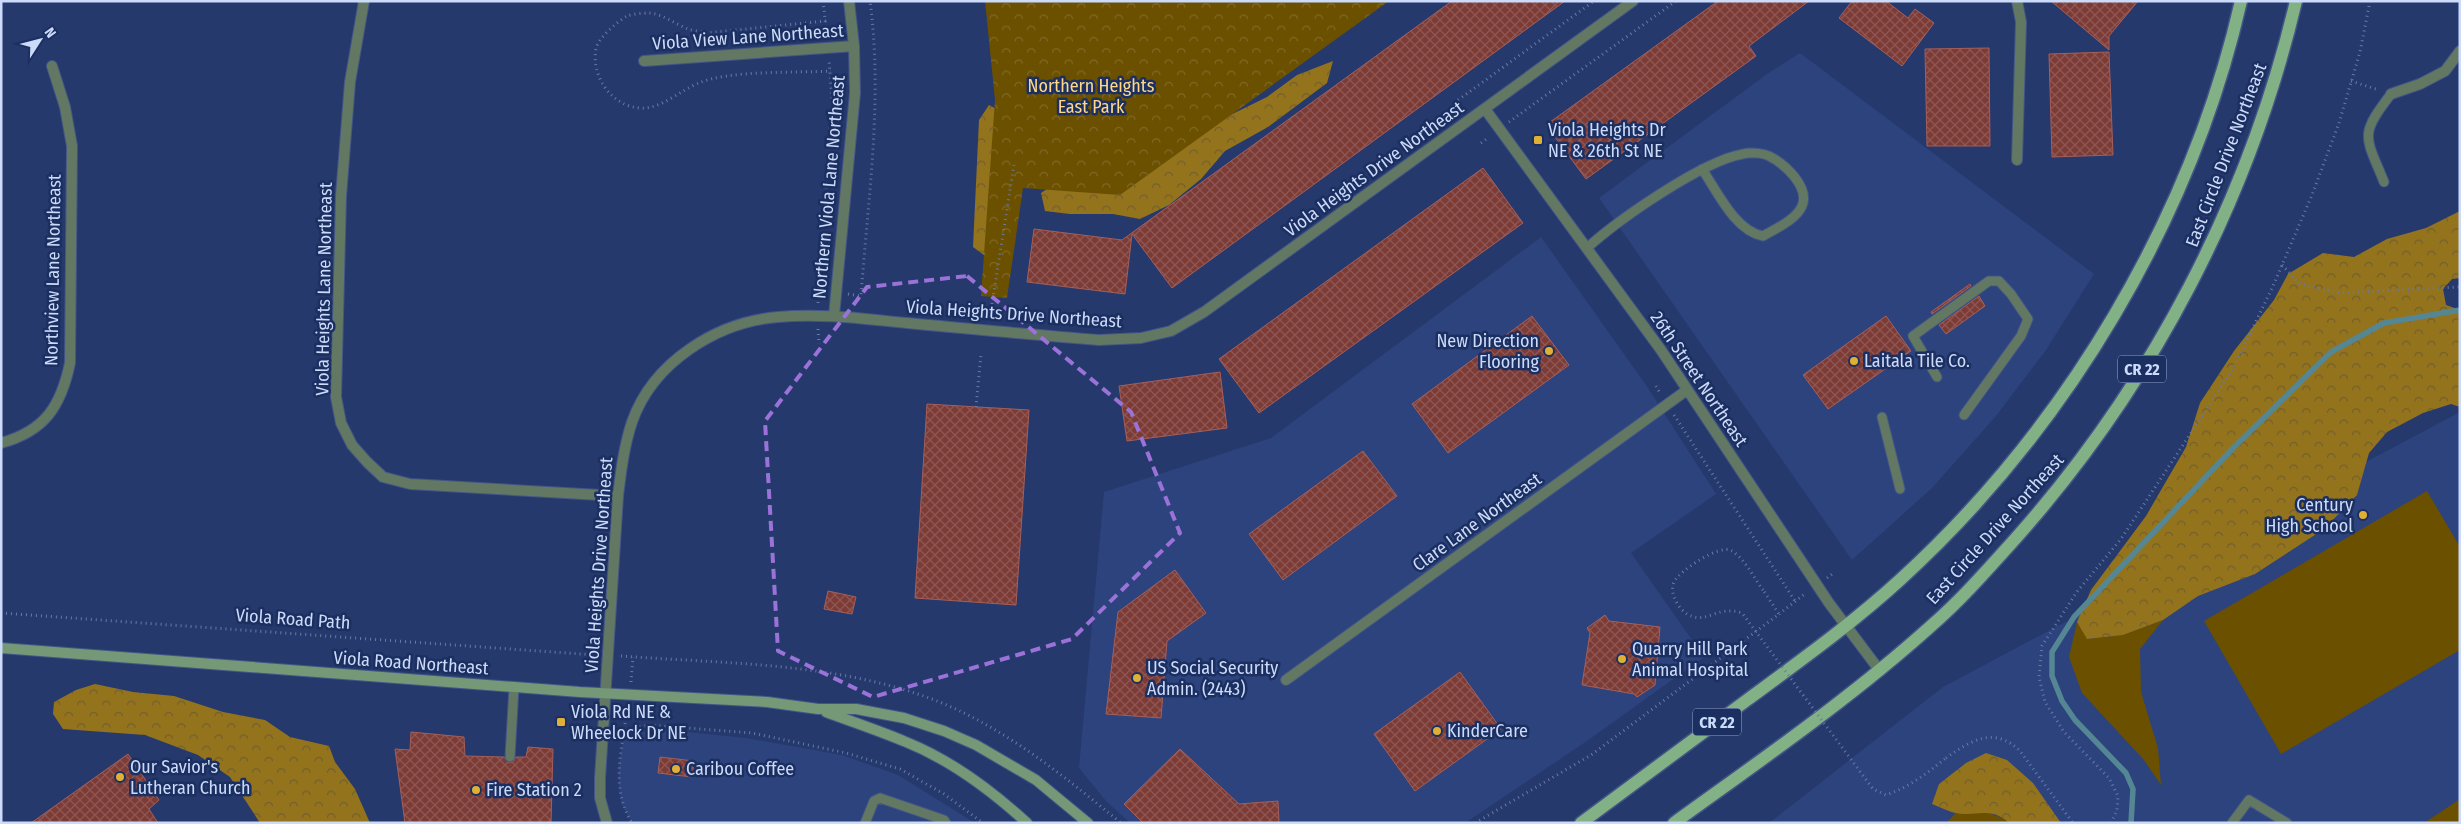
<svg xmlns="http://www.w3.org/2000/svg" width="2461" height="824" viewBox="0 0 2461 824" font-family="'Fira Sans Condensed',sans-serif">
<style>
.built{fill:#2c437d}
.grass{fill:#6b5000}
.forest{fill:url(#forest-crowns)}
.park{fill:url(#park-crowns)}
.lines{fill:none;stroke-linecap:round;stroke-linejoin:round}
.stream{stroke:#558694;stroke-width:5.5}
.building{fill:url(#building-cross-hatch);stroke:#a55f59}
.service-casing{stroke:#435686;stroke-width:11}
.minor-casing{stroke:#435686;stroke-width:12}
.secondary-casing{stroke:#435686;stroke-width:12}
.primary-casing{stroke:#435686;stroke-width:15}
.path{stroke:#687aa6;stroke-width:3;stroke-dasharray:1 4;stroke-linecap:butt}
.service{stroke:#627862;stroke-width:9}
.minor{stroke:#627862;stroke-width:10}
.secondary{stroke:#759877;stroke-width:10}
.primary{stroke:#83b186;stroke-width:12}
.path-bridge{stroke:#687aa6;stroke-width:3;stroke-dasharray:1 4;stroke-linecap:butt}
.marked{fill:none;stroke:#9b72d7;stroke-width:4;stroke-dasharray:10 6;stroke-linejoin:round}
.poi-dot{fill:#e0b034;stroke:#1c2f61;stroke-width:2}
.labels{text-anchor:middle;stroke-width:5;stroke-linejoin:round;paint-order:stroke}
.shield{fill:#1c2f61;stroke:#97a7cc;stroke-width:1}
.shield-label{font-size:16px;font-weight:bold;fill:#ccdbfa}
.street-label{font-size:18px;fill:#ccdbfa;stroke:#1c2f61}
.park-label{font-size:18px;fill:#fed886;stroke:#1c2f61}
.poi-label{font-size:18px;fill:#ccdbfa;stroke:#1c2f61;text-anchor:start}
</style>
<defs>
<pattern id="forest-crowns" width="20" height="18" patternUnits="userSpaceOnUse" patternTransform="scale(1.25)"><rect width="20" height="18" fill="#94731d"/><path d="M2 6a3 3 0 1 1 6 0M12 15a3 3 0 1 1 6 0" fill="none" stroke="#715f2f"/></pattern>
<pattern id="park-crowns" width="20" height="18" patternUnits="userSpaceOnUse" patternTransform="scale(1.25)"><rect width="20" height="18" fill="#6b5000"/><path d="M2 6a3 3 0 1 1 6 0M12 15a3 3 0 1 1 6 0" fill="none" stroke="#7f6926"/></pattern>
<pattern id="building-cross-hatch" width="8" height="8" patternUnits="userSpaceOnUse" patternTransform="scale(1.25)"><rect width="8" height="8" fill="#7d3b36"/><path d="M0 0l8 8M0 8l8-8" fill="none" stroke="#8e5754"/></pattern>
</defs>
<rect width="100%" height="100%" fill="#25396d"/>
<path class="built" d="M 1800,53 L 2094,274 L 2046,350 L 1996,416 L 1932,488 L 1852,560 L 1599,198 L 1767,74 Z
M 1541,237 L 1646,385 L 1716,494 L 1631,553 L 1704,657 L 1587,741 L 1465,823 L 1130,823 L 1106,801 L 1079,768 L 1104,492 L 1271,438 Z
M 2460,412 L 2460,823 L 1769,823 L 1943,687 Z
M 658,729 L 746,738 L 842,755 L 898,775 L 975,823 L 632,823 L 622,805 L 619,786 L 619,767 L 623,740 L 642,731 Z"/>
<path class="grass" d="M 2427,491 L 2460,547 L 2460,650 L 2281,754 L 2204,621 Z
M 2163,620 L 2140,649 L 2141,692 L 2158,748 L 2161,785 L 2144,760 L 2082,693 L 2069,657 L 2077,622 L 2088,639 L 2123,635 Z
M 2460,799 L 2460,823 L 2424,823 Z
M 1983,811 L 2005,819 L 2009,823 L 1946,823 L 1956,813 Z"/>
<path class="forest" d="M 1333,61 L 1327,83 L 1268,127 L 1225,151 L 1201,179 L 1169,205 L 1140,219 L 1113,214 L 1070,214 L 1045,211 L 1041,193 L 1063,178 L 1210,125 L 1267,97 L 1297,75 Z
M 989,105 L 1004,113 L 988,258 L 973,247 L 979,120 Z
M 2460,211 L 2460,278 L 2452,279 L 2443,289 L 2446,305 L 2460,310 L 2460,407 L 2451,404 L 2423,413 L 2387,432 L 2369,453 L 2357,495 L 2324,529 L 2255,574 L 2198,596 L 2163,620 L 2123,635 L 2087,639 L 2077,622 L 2091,590 L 2146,516 L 2186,447 L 2200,403 L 2234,351 L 2274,300 L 2288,274 L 2323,253 L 2354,257 L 2387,239 L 2426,228 Z
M 95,684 L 133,692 L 174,696 L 223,712 L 265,720 L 290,737 L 329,746 L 335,762 L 355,789 L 370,823 L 260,823 L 230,777 L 198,755 L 145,735 L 63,729 L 53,714 L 54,702 L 76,690 Z
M 1986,753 L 2007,760 L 2033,783 L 2061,823 L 2009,823 C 1991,806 1975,817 1955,813 C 1948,811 1940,807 1932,804 L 1939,784 L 1966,763 Z"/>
<path class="park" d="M 985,1 L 1389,1 L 1120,195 L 1023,188 L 1007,298 L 981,296 L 995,100 Z"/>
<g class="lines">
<path class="stream" d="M 2131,823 L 2133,789 L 2126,773 L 2075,720 L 2062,701 L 2052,676 L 2052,652 L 2074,617 L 2234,447 L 2331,352 L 2384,323 L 2460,310"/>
</g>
<path class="building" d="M 1452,1 L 1565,1 L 1172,288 L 1132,234 L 1125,294 L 1027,282 L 1034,229 L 1122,240 Z
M 1718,1 L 1809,1 L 1749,46 L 1756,56 L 1586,179 L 1546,125 Z
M 1852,1 L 1886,1 L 1908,18 L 1915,9 L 1934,23 L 1902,66 L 1839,18 Z
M 2051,1 L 2138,1 L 2109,36 L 2109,50 Z
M 1989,48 L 1990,146 L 1927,146 L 1925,49 Z
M 2109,52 L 2113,155 L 2052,157 L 2049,54 Z
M 1483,168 L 1523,223 L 1259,413 L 1219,359 Z
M 1970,284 L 1971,286 L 1932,314 L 1931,312 Z
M 1979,296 L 1985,306 L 1946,334 L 1939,325 Z
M 1532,316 L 1569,365 L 1448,453 L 1412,404 Z
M 1886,316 L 1911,351 L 1828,409 L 1803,375 Z
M 1220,372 L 1227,428 L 1127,441 L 1119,386 Z
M 927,404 L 1029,410 L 1016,605 L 915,598 Z
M 1363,451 L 1397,496 L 1283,580 L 1249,534 Z
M 1175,570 L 1206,613 L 1167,641 L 1161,718 L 1106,714 L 1118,612 Z
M 828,591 L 856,597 L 852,614 L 824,609 Z
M 1605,615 L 1609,621 L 1660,627 L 1655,685 L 1637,697 L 1634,694 L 1582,685 L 1590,633 L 1587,628 Z
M 1460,672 L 1501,729 L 1415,791 L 1374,734 Z
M 411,732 L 464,737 L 465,756 L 504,757 L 509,763 L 513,762 L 516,757 L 526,757 L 528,747 L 553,749 L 551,823 L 405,823 L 395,749 L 410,750 Z
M 1180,749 L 1239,804 L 1278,801 L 1279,823 L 1143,823 L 1124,804 Z
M 128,754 L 159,800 L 149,809 L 158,823 L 31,823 Z
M 660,757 L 694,761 L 692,777 L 658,773 Z"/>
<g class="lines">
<g class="service-casing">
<path id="service" d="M 2384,182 C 2365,135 2359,136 2391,94
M 1587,248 C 1618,220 1702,161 1743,154 C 1749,152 1763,153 1769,156 C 1785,164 1810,187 1802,206 C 1796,220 1775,229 1763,236 C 1735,231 1717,191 1702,169
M 1937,377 L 1913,336 L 1989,281 L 1999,281 L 2011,294 L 2028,319 L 2021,336 L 1964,415
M 1882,417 L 1900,489
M 510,757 L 514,687
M 865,823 L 874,801 L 880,798 L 944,820 L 946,823
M 2232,823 L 2249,800 L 2287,823"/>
</g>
<g class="minor-casing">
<path id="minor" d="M 364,1 L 350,82 L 341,196 L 336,397 L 341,423 L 352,445 L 367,462 L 383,477 L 410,484 L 618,496
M 644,61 L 854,46
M 2391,94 L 2420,84 L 2445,71 L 2460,51
M 1485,109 L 1661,350 L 1829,603 L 1880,671
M 2017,160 L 2021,22 L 2017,1
M 834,316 L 855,93 L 854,46 L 849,1
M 1,443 C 45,431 61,406 70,363 L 72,146 L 65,107 L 52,66
M 1286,680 L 1687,390
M 607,823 L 600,798 L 600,778 L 618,496 C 621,471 624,446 632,422 C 653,362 717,322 778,317 C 821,313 864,319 907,323 C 971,329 1035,335 1099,340 L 1141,338 L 1171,331 L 1204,312 L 1633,1"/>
</g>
<g class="secondary-casing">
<path id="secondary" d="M 1,648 L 580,692 L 767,702 L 818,709 L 856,709 L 904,718 L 944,731 L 976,745 L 1036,780 L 1088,823
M 826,712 C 853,722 880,731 906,742 C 951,760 991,790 1027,823"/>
</g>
<g class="primary-casing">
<path id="primary" d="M 1581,823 C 1637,782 1692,741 1747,700 C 1800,661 1853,623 1901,579 C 2066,428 2191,220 2241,1
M 1674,823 C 1761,760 1851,698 1931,626 C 1962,599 1989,568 2016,538 C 2152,385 2249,200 2296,1"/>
</g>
<path class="path" d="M 823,1 L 827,36
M 826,21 L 706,33 C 700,31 693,31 688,29 C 675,24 663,14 649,13 C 643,13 632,14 627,16 C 618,21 597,39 596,49 C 591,76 611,106 640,108 C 660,110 682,89 699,83 C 729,70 796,73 831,71
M 2351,81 L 2379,90
M 1454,103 L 1594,1
M 1509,122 L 1676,1
M 1481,143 L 1488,138
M 2282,265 L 2300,284 L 2339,293 L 2460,287
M 848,294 L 861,296 C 868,198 883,99 870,1
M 818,303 L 832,101 L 829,60
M 992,304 L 1014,165
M 818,329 L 819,344
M 1656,386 L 1660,393
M 976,407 L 981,354
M 1674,415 L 1795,601
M 1827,578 L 1835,572
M 1,613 L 595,655
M 1779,614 L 1806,593
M 621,656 C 728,664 841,662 942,703 C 1009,731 1065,777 1121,823
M 631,682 L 633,657
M 627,708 C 623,749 609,785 632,823
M 625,730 L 649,725 L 752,733 L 846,753 L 900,769 L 944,794 L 983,823
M 1946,758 C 1971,740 1995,726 2020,751 L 2073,823
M 1475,823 L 1591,755 L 1779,614 L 1763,590
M 2111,823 L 2117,810 L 2118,796 L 2109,778 L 2064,732 L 2045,702 L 2039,677 L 2042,646 L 2076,593 L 2121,539 L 2233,369 L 2273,286 L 2312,195 L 2339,123 L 2360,52 L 2370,1"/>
<use href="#service" class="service"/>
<use href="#minor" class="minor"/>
<use href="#secondary" class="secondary"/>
<use href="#primary" class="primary"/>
<path class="path-bridge" d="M 1763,590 C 1754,578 1745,559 1732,551 C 1721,543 1680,570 1674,582 C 1671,589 1673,596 1677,603 C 1679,607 1686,615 1691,616 C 1707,623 1719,605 1742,613 L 1873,789 L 1886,795 C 1910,787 1927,773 1946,758"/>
</g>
<path class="marked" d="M 967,276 L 1131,412 L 1180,533 L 1072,639 L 873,697 L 778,651 L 765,421 L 867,287 Z"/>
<g class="poi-dot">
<rect x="1533" y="135" width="10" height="10" rx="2.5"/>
<circle cx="1549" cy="351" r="5"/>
<circle cx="1854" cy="361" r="5"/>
<circle cx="2363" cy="515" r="5"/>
<circle cx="1622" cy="659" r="5"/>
<circle cx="1137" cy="678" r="5"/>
<rect x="556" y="717" width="10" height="10" rx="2.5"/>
<circle cx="1437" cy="731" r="5"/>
<circle cx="676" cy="769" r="5"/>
<circle cx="120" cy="777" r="5"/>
<circle cx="476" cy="790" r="5"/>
</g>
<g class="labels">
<g class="shield">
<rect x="2118" y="355.5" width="48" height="27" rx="4"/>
<rect x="1693" y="708.5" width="48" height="27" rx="4"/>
</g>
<g class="shield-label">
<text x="2142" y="375">CR 22</text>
<text x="1717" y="728">CR 22</text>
</g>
<g class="street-label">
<text transform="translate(748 37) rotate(-4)" y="6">Viola View Lane Northeast</text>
<text transform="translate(2226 155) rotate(-69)" y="6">East Circle Drive Northeast</text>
<text transform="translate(1374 169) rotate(-36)" y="6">Viola Heights Drive Northeast</text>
<text transform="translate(829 187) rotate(-85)" y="6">Northern Viola Lane Northeast</text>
<text transform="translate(53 270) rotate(-89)" y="6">Northview Lane Northeast</text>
<text transform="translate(324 289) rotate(-89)" y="6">Viola Heights Lane Northeast</text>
<text transform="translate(1014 314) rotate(4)" y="6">Viola Heights Drive Northeast</text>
<text transform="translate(1699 379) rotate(56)" y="6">26th Street Northeast</text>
<text transform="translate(1477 522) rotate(-36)" y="6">Clare Lane Northeast</text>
<text transform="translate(1995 529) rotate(-48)" y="6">East Circle Drive Northeast</text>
<text transform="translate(599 565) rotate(-86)" y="6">Viola Heights Drive Northeast</text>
<text transform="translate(293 619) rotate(4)" y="6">Viola Road Path</text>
<text transform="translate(411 663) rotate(4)" y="6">Viola Road Northeast</text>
</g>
<g class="park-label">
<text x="1091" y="92">Northern Heights<tspan x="1091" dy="21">East Park</tspan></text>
</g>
<g class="poi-label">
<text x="1548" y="136">Viola Heights Dr<tspan x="1548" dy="21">NE &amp; 26th St NE</tspan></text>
<text x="1539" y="347" text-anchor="end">New Direction<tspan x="1539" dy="21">Flooring</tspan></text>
<text x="1864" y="367">Laitala Tile Co.</text>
<text x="2353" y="511" text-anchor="end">Century<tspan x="2353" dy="21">High School</tspan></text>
<text x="1632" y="655">Quarry Hill Park<tspan x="1632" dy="21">Animal Hospital</tspan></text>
<text x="1147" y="674">US Social Security<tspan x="1147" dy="21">Admin. (2443)</tspan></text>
<text x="571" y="718">Viola Rd NE &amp;<tspan x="571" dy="21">Wheelock Dr NE</tspan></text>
<text x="1447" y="737">KinderCare</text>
<text x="130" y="773">Our Savior's<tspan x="130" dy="21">Lutheran Church</tspan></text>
<text x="686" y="775">Caribou Coffee</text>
<text x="486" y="796">Fire Station 2</text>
</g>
</g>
<rect width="2461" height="824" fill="none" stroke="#ccdbfa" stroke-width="5"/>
<g transform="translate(40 40) rotate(54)" stroke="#1c2f61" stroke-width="4" paint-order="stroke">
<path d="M0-4L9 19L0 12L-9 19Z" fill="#ccdbfa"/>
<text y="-8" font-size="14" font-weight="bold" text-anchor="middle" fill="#ccdbfa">N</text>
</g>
</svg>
